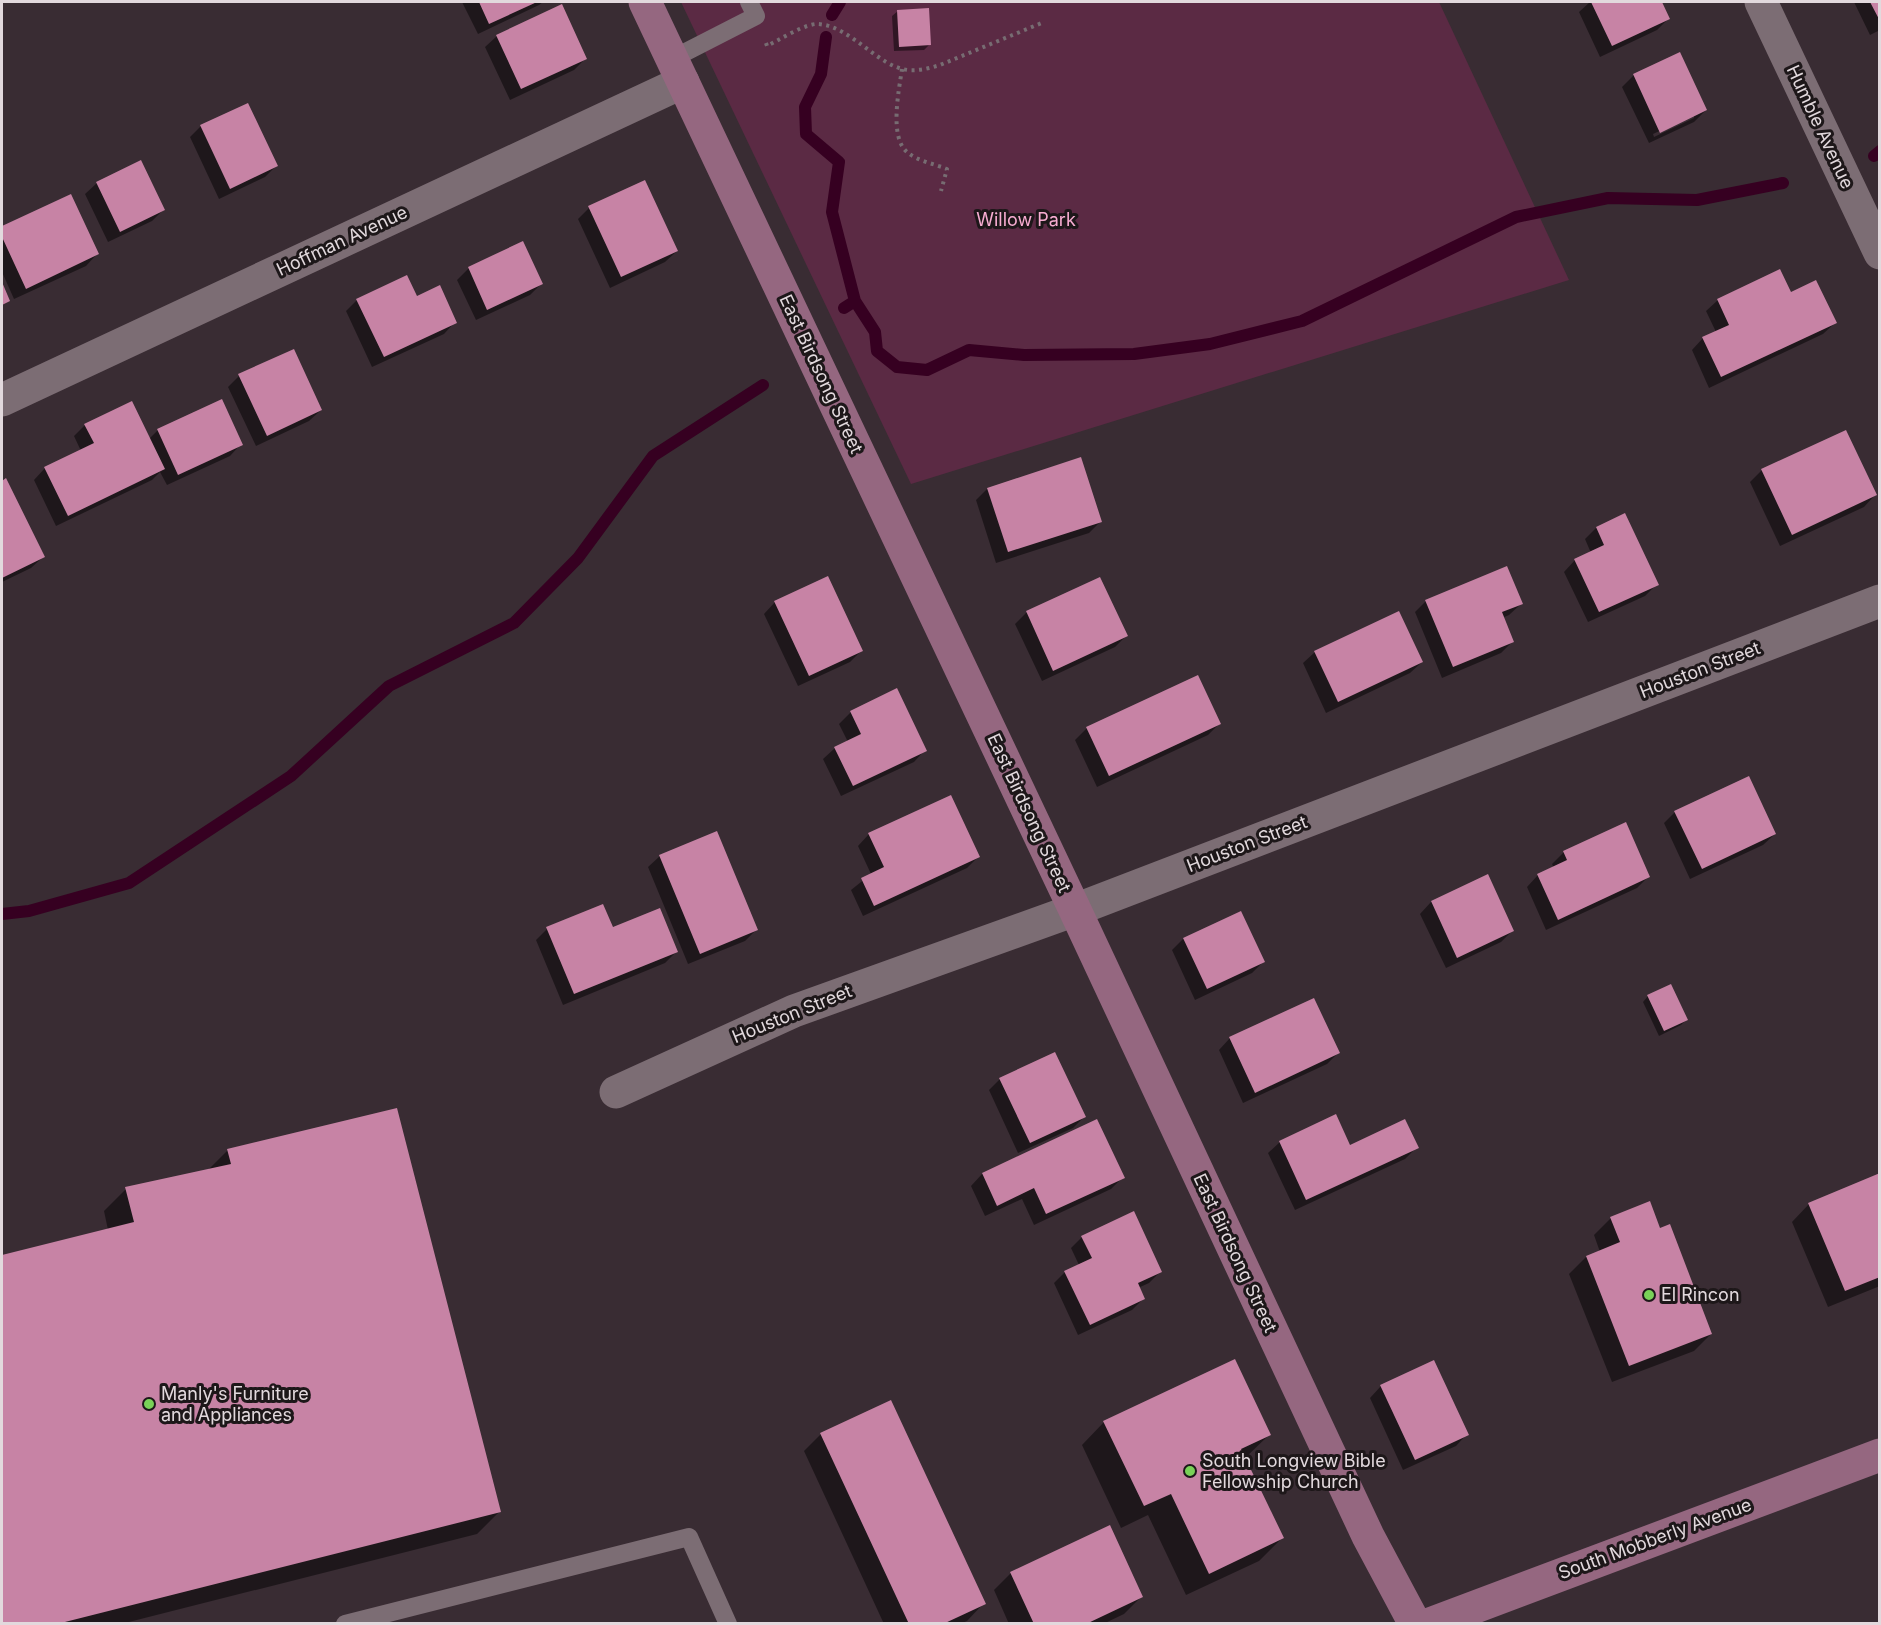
<svg xmlns="http://www.w3.org/2000/svg" width="1881" height="1625" viewBox="0 0 1881 1625" font-family="Inter,sans-serif">
<style>
.green{fill:#5b2a44}
.shadow{fill:#0007;fill-rule:evenodd}
.lines{fill:none;stroke-linecap:round;stroke-linejoin:round}
.stream{stroke:#360021;stroke-width:12}
.building{fill:#c783a5}
.path{stroke:#776c72;stroke-width:4;stroke-dasharray:3 4.5;stroke-linecap:butt}
.lane{stroke:#7c6d74;stroke-width:18}
.street{stroke:#7c6d74;stroke-width:33}
.secondary{stroke:#956780;stroke-width:33}
.poi-dot{fill:#79d158;stroke:#1d1719;stroke-width:2}
.labels{text-anchor:middle;stroke-width:6;stroke-linejoin:round;paint-order:stroke}
.street-label{font-size:18px;fill:#e2d9dd;stroke:#1d1719}
.park-label{font-size:18px;fill:#f7acd1;stroke:#1d1719}
.poi-label{font-size:18px;fill:#e2d9dd;stroke:#1d1719;text-anchor:start}
</style>
<rect width="100%" height="100%" fill="#392c33"/>
<path class="green" d="M 681,2 L 1439,2 L 1569,280 L 911,484 Z"/>
<path class="shadow" d="M 462,2 L 543,2 L 539,5 L 478,34 Z
M 1590,2 L 1660,2 L 1668,19 L 1657,30 L 1600,57 L 1579,12 Z
M 1854,2 L 1880,2 L 1880,30 L 1870,35 Z
M 898,11 L 929,45 L 924,50 L 894,51 L 892,16 Z
M 497,36 L 586,58 L 574,70 L 510,100 L 485,47 Z
M 1634,75 L 1706,110 L 1694,122 L 1649,143 L 1622,87 ZM 1694,115 L 1694,118 L 1654,137 L 1653,134 Z
M 201,126 L 276,166 L 265,177 L 219,199 L 190,137 Z
M 97,183 L 163,210 L 152,221 L 108,242 L 85,194 Z
M 70,196 L 97,254 L 86,266 L 14,299 L 2,272 L 2,227 Z
M 589,208 L 677,251 L 665,262 L 610,288 L 578,219 Z
M 523,243 L 541,284 L 530,295 L 476,320 L 457,280 L 468,269 Z
M 1790,294 L 1835,323 L 1823,334 L 1709,388 L 1692,350 L 1703,338 L 1716,332 L 1706,311 L 1718,300 Z
M 416,298 L 455,322 L 444,334 L 372,367 L 346,311 L 357,300 Z
M 239,376 L 321,410 L 309,421 L 256,446 L 228,387 Z
M 85,425 L 149,439 L 158,430 L 241,444 L 230,456 L 167,485 L 160,472 L 152,480 L 56,526 L 34,480 L 45,468 L 81,451 L 74,436 Z
M 1762,470 L 1875,495 L 1864,507 L 1780,546 L 1750,482 Z
M 6,480 L 43,557 L 31,568 L 2,582 L 2,482 Z
M 987,489 L 1100,522 L 1089,533 L 996,563 L 976,500 Z
M 1624,515 L 1657,584 L 1645,596 L 1588,622 L 1564,572 L 1575,560 L 1591,553 L 1585,539 L 1596,528 Z
M 1100,579 L 1126,636 L 1115,647 L 1042,681 L 1015,624 L 1026,613 Z
M 1426,601 L 1521,604 L 1509,615 L 1502,618 L 1512,642 L 1501,653 L 1442,678 L 1415,612 Z
M 775,602 L 862,650 L 850,662 L 798,686 L 764,614 Z
M 1315,652 L 1422,662 L 1410,673 L 1326,713 L 1303,663 Z
M 851,712 L 925,750 L 914,762 L 841,796 L 823,759 L 835,748 L 848,742 L 839,724 Z
M 1219,724 L 1208,735 L 1097,787 L 1075,740 L 1087,728 Z
M 1675,812 L 1775,834 L 1763,845 L 1690,879 L 1664,823 Z
M 869,834 L 978,857 L 967,868 L 863,916 L 851,890 L 871,874 L 858,846 Z
M 1564,852 L 1649,876 L 1637,888 L 1546,930 L 1527,887 L 1538,875 L 1554,868 L 1552,864 Z
M 660,856 L 756,930 L 745,941 L 688,964 L 648,867 Z
M 1487,876 L 1512,931 L 1501,942 L 1446,968 L 1420,914 L 1431,902 Z
M 547,929 L 612,929 L 677,951 L 665,963 L 563,1005 L 536,940 Z
M 1183,939 L 1263,962 L 1252,973 L 1195,1000 L 1172,950 Z
M 1648,996 L 1686,1020 L 1681,1025 L 1659,1036 L 1643,1002 Z
M 1230,1038 L 1338,1053 L 1327,1064 L 1243,1103 L 1219,1050 Z
M 1000,1079 L 1084,1117 L 1073,1128 L 1018,1153 L 989,1090 Z
M 1097,1121 L 1123,1177 L 1111,1189 L 1034,1225 L 1022,1199 L 985,1216 L 971,1186 L 982,1174 Z
M 1280,1142 L 1349,1147 L 1417,1147 L 1405,1159 L 1295,1210 L 1268,1153 Z
M 228,1150 L 499,1512 L 477,1534 L 121,1624 L 2,1624 L 2,1257 L 108,1230 L 104,1211 L 126,1189 L 207,1171 Z
M 1880,1174 L 1880,1286 L 1828,1307 L 1792,1222 L 1809,1204 Z
M 1611,1218 L 1659,1230 L 1711,1334 L 1694,1351 L 1612,1382 L 1569,1274 L 1586,1257 L 1600,1252 L 1594,1235 Z
M 1082,1237 L 1160,1272 L 1149,1283 L 1138,1288 L 1143,1299 L 1132,1310 L 1078,1335 L 1054,1283 L 1065,1272 L 1079,1265 L 1071,1248 Z
M 1381,1386 L 1467,1434 L 1456,1446 L 1403,1470 L 1370,1398 Z
M 1104,1422 L 1269,1435 L 1244,1459 L 1282,1538 L 1259,1561 L 1186,1595 L 1148,1515 L 1121,1528 L 1082,1445 Z
M 821,1434 L 984,1603 L 967,1621 L 960,1624 L 884,1624 L 804,1451 Z
M 1011,1573 L 1141,1597 L 1124,1614 L 1103,1624 L 1009,1624 L 994,1590 Z"/>
<g class="lines">
<path class="stream" d="M 832,15 L 840,2
M 826,37 L 821,74 L 805,107 L 806,134 L 839,162 L 832,212 L 855,301 L 844,308
M 1874,156 L 1880,151
M 855,301 L 875,332 L 877,351 L 897,367 L 927,370 L 969,350 L 1024,355 L 1134,354 L 1210,344 L 1302,321 L 1516,217 L 1608,198 L 1697,200 L 1783,183
M 2,914 L 29,911 L 129,883 L 291,776 L 389,686 L 514,623 L 578,558 L 653,456 L 763,385"/>
</g>
<path class="building" d="M 479,2 L 537,2 L 489,24 Z
M 1591,2 L 1662,2 L 1670,19 L 1612,46 Z
M 1870,2 L 1880,2 L 1880,21 Z
M 562,4 L 587,59 L 521,89 L 496,35 Z
M 929,8 L 931,45 L 899,47 L 897,10 Z
M 1680,52 L 1707,110 L 1660,133 L 1633,74 Z
M 248,103 L 278,166 L 230,189 L 200,125 Z
M 141,160 L 165,210 L 120,232 L 96,182 Z
M 645,180 L 678,251 L 621,277 L 588,206 Z
M 71,194 L 99,254 L 26,289 L 2,237 L 2,226 Z
M 523,241 L 543,284 L 487,310 L 468,267 Z
M 1780,269 L 1791,292 L 1816,280 L 1837,323 L 1721,377 L 1702,337 L 1729,325 L 1717,299 Z
M 407,275 L 417,296 L 440,285 L 457,323 L 384,357 L 356,299 Z
M 2,282 L 10,301 L 2,305 Z
M 294,349 L 322,410 L 267,436 L 238,374 Z
M 222,399 L 243,445 L 178,475 L 157,429 Z
M 132,401 L 165,469 L 68,516 L 44,467 L 94,443 L 84,424 Z
M 1846,430 L 1877,495 L 1792,535 L 1761,469 Z
M 1081,457 L 1102,522 L 1008,552 L 987,488 Z
M 6,478 L 45,557 L 2,578 L 2,481 Z
M 1625,513 L 1659,585 L 1599,612 L 1574,559 L 1604,545 L 1596,527 Z
M 1507,566 L 1523,604 L 1502,612 L 1514,642 L 1453,667 L 1425,600 Z
M 828,576 L 863,651 L 809,676 L 774,601 Z
M 1100,577 L 1128,636 L 1053,671 L 1026,611 Z
M 1399,611 L 1423,662 L 1338,702 L 1314,651 Z
M 1198,675 L 1221,724 L 1109,776 L 1086,727 Z
M 897,688 L 927,751 L 853,786 L 834,747 L 861,734 L 850,711 Z
M 1749,776 L 1776,834 L 1702,869 L 1674,811 Z
M 951,795 L 980,857 L 874,906 L 861,878 L 884,867 L 868,833 Z
M 1626,822 L 1650,877 L 1558,920 L 1537,874 L 1567,860 L 1563,851 Z
M 717,831 L 758,930 L 700,954 L 659,855 Z
M 1488,874 L 1514,931 L 1457,958 L 1431,901 Z
M 603,904 L 613,927 L 660,908 L 678,952 L 574,994 L 546,927 Z
M 1241,911 L 1265,962 L 1207,989 L 1183,938 Z
M 1671,984 L 1688,1020 L 1664,1031 L 1647,995 Z
M 1314,998 L 1340,1053 L 1255,1093 L 1229,1037 Z
M 1055,1052 L 1086,1117 L 1030,1143 L 999,1078 Z
M 397,1108 L 501,1512 L 57,1624 L 2,1624 L 2,1255 L 134,1222 L 125,1187 L 231,1164 L 227,1149 Z
M 1336,1114 L 1350,1145 L 1405,1119 L 1419,1148 L 1306,1200 L 1279,1141 Z
M 1097,1119 L 1125,1178 L 1046,1214 L 1034,1188 L 997,1206 L 982,1173 Z
M 1880,1173 L 1880,1277 L 1845,1291 L 1808,1203 Z
M 1650,1201 L 1660,1228 L 1670,1224 L 1712,1334 L 1629,1366 L 1586,1256 L 1620,1242 L 1610,1217 Z
M 1134,1211 L 1162,1272 L 1138,1283 L 1145,1299 L 1090,1325 L 1064,1271 L 1092,1258 L 1081,1236 Z
M 1235,1359 L 1271,1435 L 1241,1449 L 1284,1538 L 1209,1574 L 1171,1494 L 1144,1506 L 1103,1421 Z
M 1434,1360 L 1469,1435 L 1415,1460 L 1380,1385 Z
M 891,1400 L 986,1604 L 943,1624 L 909,1624 L 820,1433 Z
M 1110,1525 L 1143,1597 L 1086,1624 L 1034,1624 L 1010,1572 Z"/>
<g class="lines">
<path class="path" d="M 766,43 L 767,46 C 779,40 806,23 818,24 C 851,26 878,67 908,70 C 920,71 930,68 940,65 L 1044,22
M 902,69 C 899,90 889,137 907,152 C 917,161 935,164 947,169 L 941,191"/>
<path class="lane" d="M 672,59 L 756,16 L 749,2
M 345,1624 L 689,1537 L 728,1624"/>
<path class="street" d="M 1761,2 L 1880,253
M 2,400 L 683,82
M 616,1092 L 794,1011 L 1075,910 L 1880,601"/>
<path class="secondary" d="M 645,2 L 1075,910 L 1368,1536 L 1415,1624
M 1430,1624 L 1880,1455"/>
</g>
<g class="poi-dot">
<circle cx="1649" cy="1295" r="6"/>
<circle cx="149" cy="1404" r="6"/>
<circle cx="1190" cy="1471" r="6"/>
</g>
<g class="labels">
<g class="street-label">
<text transform="translate(1820 127) rotate(65)" y="6">Humble Avenue</text>
<text transform="translate(342 241) rotate(-25)" y="6">Hoffman Avenue</text>
<text transform="translate(821 374) rotate(65)" y="6">East Birdsong Street</text>
<text transform="translate(1700 670) rotate(-21)" y="6">Houston Street</text>
<text transform="translate(1029 813) rotate(65)" y="6">East Birdsong Street</text>
<text transform="translate(1247 844) rotate(-21)" y="6">Houston Street</text>
<text transform="translate(792 1014) rotate(-22)" y="6">Houston Street</text>
<text transform="translate(1235 1253) rotate(65)" y="6">East Birdsong Street</text>
<text transform="translate(1655 1539) rotate(-20)" y="6">South Mobberly Avenue</text>
</g>
<g class="park-label">
<text x="1026" y="226">Willow Park</text>
</g>
<g class="poi-label">
<text x="1661" y="1301">El Rincon</text>
<text x="161" y="1400">Manly's Furniture<tspan x="161" dy="21">and Appliances</tspan></text>
<text x="1202" y="1467">South Longview Bible<tspan x="1202" dy="21">Fellowship Church</tspan></text>
</g>
</g>
<rect width="1881" height="1625" fill="none" stroke="#e2d9dd" stroke-width="6"/>
</svg>
